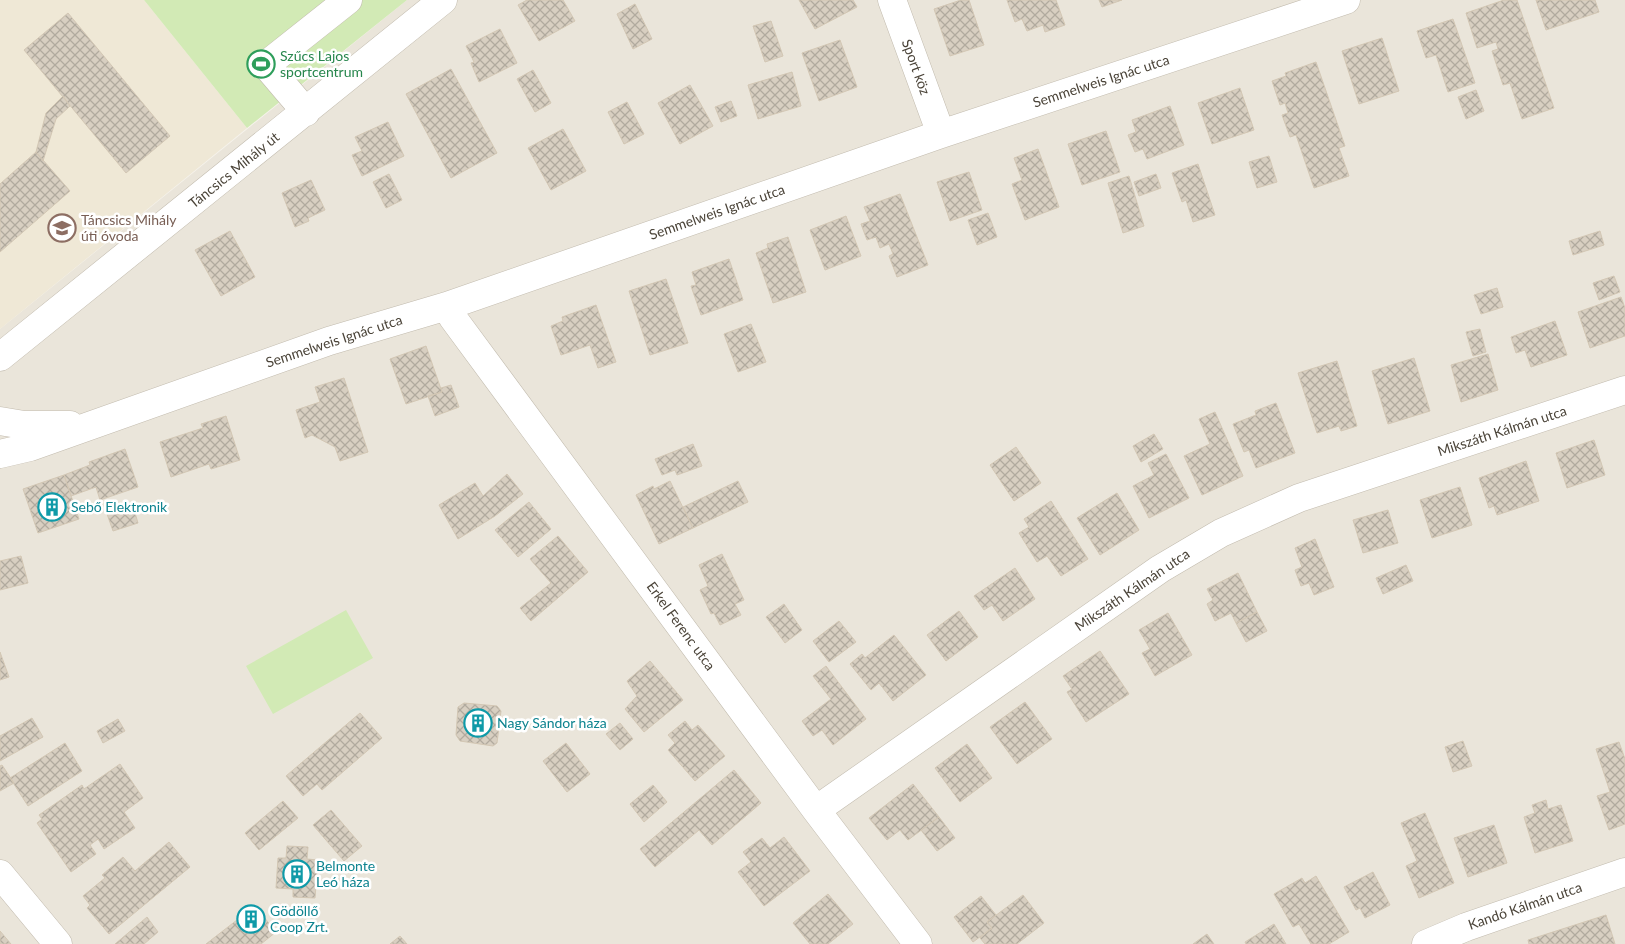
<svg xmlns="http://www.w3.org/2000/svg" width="1625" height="944" viewBox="0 0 1625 944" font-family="Lato,sans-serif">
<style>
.residential{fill:#eae5da}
.education{fill:#efe8d6}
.grass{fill:#d2eab5}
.building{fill:url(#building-cross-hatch);stroke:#d3c7b4}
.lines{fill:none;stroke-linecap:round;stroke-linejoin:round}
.minor-casing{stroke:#c2bbae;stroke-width:29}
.minor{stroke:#fff;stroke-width:28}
.labels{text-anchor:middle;stroke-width:5;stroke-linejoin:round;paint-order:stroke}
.leisure-label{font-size:14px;fill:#27864d;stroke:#fff;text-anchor:start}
.street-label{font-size:14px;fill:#4b4439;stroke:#fff}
.education-label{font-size:14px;fill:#785e54;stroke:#fff;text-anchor:start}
.culture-label{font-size:14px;fill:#0d838f;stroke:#fff;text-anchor:start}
</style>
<defs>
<pattern id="building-cross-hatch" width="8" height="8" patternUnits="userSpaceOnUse" patternTransform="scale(1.25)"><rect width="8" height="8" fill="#d8cfc1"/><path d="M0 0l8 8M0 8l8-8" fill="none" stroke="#b1aa9e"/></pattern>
</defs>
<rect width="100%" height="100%" fill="#f6f3ec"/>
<path class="residential" d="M 407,0 L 1625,0 L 1625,944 L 0,944 L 0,329 Z"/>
<path class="education" d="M 0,0 L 144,0 L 247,128 L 0,329 Z"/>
<path class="grass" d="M 144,0 L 407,0 L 247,128 Z
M 346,610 L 373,658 L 273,714 L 246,666 Z"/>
<path class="building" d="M 527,0 L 563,0 L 575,21 L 539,41 L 518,5 Z
M 799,0 L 853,0 L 857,7 L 815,29 Z
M 961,0 L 969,0 L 984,45 L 950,56 L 934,9 Z
M 1007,0 L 1056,0 L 1065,25 L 1045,32 L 1043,25 L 1027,31 L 1022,19 L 1015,22 Z
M 1099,0 L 1122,0 L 1102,7 Z
M 1504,0 L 1517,0 L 1554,108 L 1522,119 L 1510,83 L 1503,85 L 1492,51 L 1498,49 L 1496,42 L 1477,48 L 1466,13 Z
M 1536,0 L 1595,0 L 1599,12 L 1546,30 Z
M 635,4 L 652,39 L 633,49 L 617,14 Z
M 68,13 L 170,136 L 126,173 L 24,50 Z
M 1453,19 L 1475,83 L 1448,92 L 1436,55 L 1426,58 L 1417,31 Z
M 771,21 L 783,56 L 765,62 L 753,26 Z
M 500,29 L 517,63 L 479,82 L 471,63 L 474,62 L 466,46 Z
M 1382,38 L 1399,91 L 1359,104 L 1342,51 Z
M 840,40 L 857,87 L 819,101 L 802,53 Z
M 1316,62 L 1345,146 L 1339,148 L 1349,176 L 1314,188 L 1296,135 L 1290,137 L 1282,115 L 1288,113 L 1285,103 L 1280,105 L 1272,81 L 1286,76 L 1285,73 Z
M 451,69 L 497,153 L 451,178 L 406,94 Z
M 533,70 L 551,103 L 535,112 L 517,79 Z
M 792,72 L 801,106 L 758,119 L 748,85 Z
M 690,85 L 713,126 L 680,144 L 658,103 Z
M 1240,88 L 1254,130 L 1212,144 L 1198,103 Z
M 1476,90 L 1484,111 L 1466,119 L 1458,97 Z
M 63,96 L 70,106 L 56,119 L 43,161 L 36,152 L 46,113 Z
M 731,101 L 737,116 L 721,122 L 715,107 Z
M 627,102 L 644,134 L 624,144 L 608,112 Z
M 1170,106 L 1184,145 L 1147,159 L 1143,149 L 1135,152 L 1128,135 L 1136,132 L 1132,120 Z
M 388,122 L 404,156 L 362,176 L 352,155 L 362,151 L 355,137 Z
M 563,129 L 586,171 L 551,190 L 528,148 Z
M 1106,131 L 1120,172 L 1082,185 L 1068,144 Z
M 1038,149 L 1059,207 L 1025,220 L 1012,184 L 1022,180 L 1014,158 Z
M 36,152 L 70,191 L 0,252 L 0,184 Z
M 1269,156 L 1277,182 L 1257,188 L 1249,162 Z
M 1198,164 L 1215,215 L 1193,222 L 1186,200 L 1182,202 L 1172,173 Z
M 969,172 L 982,210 L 950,221 L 937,182 Z
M 389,174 L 402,200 L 386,208 L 373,182 Z
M 1156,174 L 1161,188 L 1139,196 L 1134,182 Z
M 1129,176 L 1144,226 L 1123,233 L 1108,183 Z
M 311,180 L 325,210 L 308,218 L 309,221 L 295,227 L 282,193 Z
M 900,194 L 928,265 L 897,277 L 889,256 L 893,254 L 889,244 L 880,248 L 876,237 L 867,240 L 861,224 L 870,221 L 864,207 Z
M 988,213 L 997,237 L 977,245 L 968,220 Z
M 846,216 L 861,256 L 825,270 L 810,230 Z
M 230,231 L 255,277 L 221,296 L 195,250 Z
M 1600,231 L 1604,245 L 1573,255 L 1569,241 Z
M 788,237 L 806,292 L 773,303 L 756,253 L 768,248 L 767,244 Z
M 729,259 L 743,300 L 701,315 L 691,286 L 696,285 L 692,272 Z
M 1614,276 L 1620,292 L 1599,300 L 1593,283 Z
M 666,279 L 688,343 L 650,355 L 629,291 Z
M 1497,288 L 1503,307 L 1481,314 L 1474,295 Z
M 1621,297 L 1625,308 L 1625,336 L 1590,348 L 1578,312 Z
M 596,305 L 616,362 L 598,368 L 590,345 L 561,355 L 551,326 L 563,321 L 562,317 Z
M 1555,321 L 1567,355 L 1531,367 L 1525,350 L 1516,353 L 1511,337 Z
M 751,324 L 766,362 L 738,372 L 724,334 Z
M 1480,329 L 1486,352 L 1473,356 L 1466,332 Z
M 426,346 L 442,392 L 406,404 L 390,359 Z
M 1488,354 L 1498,390 L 1461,402 L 1451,365 Z
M 1414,358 L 1430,411 L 1388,424 L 1372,371 Z
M 1337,361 L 1357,426 L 1341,431 L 1339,426 L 1317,433 L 1298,373 Z
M 344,378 L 368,452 L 340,461 L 335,447 L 312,435 L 305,438 L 296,410 L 320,402 L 315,387 Z
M 451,385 L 459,407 L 435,416 L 428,396 L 442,392 L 441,388 Z
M 1276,403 L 1295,453 L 1256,468 L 1249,450 L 1244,452 L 1233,424 L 1256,415 L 1255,411 Z
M 1215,412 L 1243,476 L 1202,495 L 1184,456 L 1210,444 L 1199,419 Z
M 226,416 L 240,460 L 211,469 L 209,464 L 171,477 L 160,442 L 203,428 L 201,424 Z
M 1154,434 L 1163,449 L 1141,462 L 1133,446 Z
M 1594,440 L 1605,475 L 1567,488 L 1556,453 Z
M 693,444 L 702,466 L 677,475 L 675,470 L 662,475 L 655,459 Z
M 1016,447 L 1041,483 L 1014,501 L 990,465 Z
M 125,449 L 138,487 L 100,500 L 96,487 L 71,496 L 64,475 L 90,465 L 89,462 Z
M 1166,454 L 1189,498 L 1149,518 L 1133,486 L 1154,475 L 1148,463 Z
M 1526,461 L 1539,501 L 1497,515 L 1494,506 L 1489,508 L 1479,478 Z
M 507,474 L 523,494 L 495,516 L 458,539 L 439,505 L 475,483 L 483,496 Z
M 64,475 L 79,519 L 38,533 L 23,489 Z
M 670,481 L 693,528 L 659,544 L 636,495 L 653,486 L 654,489 Z
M 738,481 L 748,502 L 693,528 L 683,507 Z
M 1460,487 L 1472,525 L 1432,538 L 1420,500 Z
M 1117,493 L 1139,530 L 1100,555 L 1077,518 Z
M 1051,501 L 1088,559 L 1061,576 L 1047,556 L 1037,562 L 1019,533 L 1029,527 L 1024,519 Z
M 529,502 L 551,529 L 518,557 L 495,530 Z
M 132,503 L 138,523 L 113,531 L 106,511 Z
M 1388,510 L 1398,543 L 1363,553 L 1353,520 Z
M 558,536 L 588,572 L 531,621 L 520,608 L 551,583 L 530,559 Z
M 1315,539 L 1334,587 L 1314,595 L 1309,583 L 1301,586 L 1295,570 L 1302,567 L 1295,548 Z
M 722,554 L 744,600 L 735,604 L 741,615 L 720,625 L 714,613 L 711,614 L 700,590 L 708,586 L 699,565 Z
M 21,556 L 28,583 L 0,590 L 0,561 Z
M 1406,565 L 1413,581 L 1383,594 L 1376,578 Z
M 1015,568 L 1035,599 L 1003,621 L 992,605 L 984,610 L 974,596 Z
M 1238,573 L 1257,612 L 1236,623 L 1231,613 L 1215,621 L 1207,604 L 1213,600 L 1207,589 Z
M 784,604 L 802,630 L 785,643 L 766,617 Z
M 959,611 L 978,637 L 946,661 L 927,635 Z
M 1257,612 L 1267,631 L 1246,642 L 1236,623 Z
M 1168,613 L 1192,655 L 1155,676 L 1142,653 L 1150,649 L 1139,630 Z
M 839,621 L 856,642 L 829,662 L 813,641 Z
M 894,635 L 926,675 L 893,701 L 879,683 L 871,690 L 850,664 L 862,654 L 865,658 Z
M 1100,651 L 1129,694 L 1086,722 L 1067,692 L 1072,689 L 1063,676 Z
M 0,652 L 9,677 L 0,680 Z
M 650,661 L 683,700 L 644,732 L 625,709 L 637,696 L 627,681 Z
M 826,666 L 866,719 L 833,745 L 822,730 L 813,736 L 802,721 L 831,699 L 813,676 Z
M 1025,702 L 1052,739 L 1017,764 L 990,727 Z
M 464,703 L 497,706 L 501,711 L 497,743 L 493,746 L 460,741 L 456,735 L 458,707 Z
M 360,713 L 382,738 L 322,790 L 317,784 L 303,796 L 286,776 Z
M 32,718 L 43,737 L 0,761 L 0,736 Z
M 118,719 L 125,731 L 103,743 L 97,731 Z
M 685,721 L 692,730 L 698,725 L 725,756 L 695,781 L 668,750 L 675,743 L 668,735 Z
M 620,723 L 633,739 L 620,750 L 606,734 Z
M 1463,741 L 1472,766 L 1453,772 L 1445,747 Z
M 1619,742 L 1625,759 L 1625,824 L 1609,830 L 1597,796 L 1610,792 L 1596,749 Z
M 65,743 L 82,771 L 28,806 L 10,778 Z
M 566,743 L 590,774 L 567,792 L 543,761 Z
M 967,744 L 992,778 L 960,802 L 935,768 Z
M 120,764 L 143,798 L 124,812 L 135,828 L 104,849 L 98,839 L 90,845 L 96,854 L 71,872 L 37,823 L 42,819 L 39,815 L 82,785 L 84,789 Z
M 2,765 L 14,783 L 0,791 L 0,766 Z
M 734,770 L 761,803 L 712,845 L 699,830 L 655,867 L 640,849 Z
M 913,784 L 939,817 L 908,840 L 900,830 L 887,840 L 869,818 Z
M 653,785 L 667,802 L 644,822 L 630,804 Z
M 1546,800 L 1548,809 L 1561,805 L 1573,841 L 1535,853 L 1524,817 L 1535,813 L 1532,805 Z
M 283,801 L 298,818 L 259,850 L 245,833 Z
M 331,810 L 362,846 L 344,861 L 313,825 Z
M 1425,813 L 1454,883 L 1419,898 L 1406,866 L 1417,861 L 1401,823 Z
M 939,817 L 955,838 L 937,851 L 921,830 Z
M 1494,825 L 1507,863 L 1468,877 L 1454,838 Z
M 784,837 L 810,871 L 764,906 L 738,872 L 751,862 L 743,852 L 762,838 L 770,848 Z
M 169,842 L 190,867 L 109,934 L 87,908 L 90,905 L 83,896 L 105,878 L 102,875 L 123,857 L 135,871 Z
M 287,846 L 308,847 L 307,859 L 318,860 L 315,898 L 293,897 L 293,889 L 276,888 L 278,858 L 286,858 Z
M 1373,872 L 1390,905 L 1365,918 L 1360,908 L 1356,910 L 1344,887 Z
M 1316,876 L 1349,932 L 1329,944 L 1311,944 L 1299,924 L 1293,927 L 1274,894 L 1302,878 L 1305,883 Z
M 828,894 L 853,924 L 828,944 L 810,944 L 793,923 Z
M 1023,895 L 1044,923 L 1017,944 L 985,944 L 980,938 L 992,928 L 987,922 Z
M 981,896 L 996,915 L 987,922 L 992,928 L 973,942 L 954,917 Z
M 255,906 L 276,932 L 261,944 L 206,944 Z
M 1606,915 L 1615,944 L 1529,944 L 1528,940 Z
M 147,917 L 158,932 L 144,944 L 115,944 Z
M 1274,924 L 1286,944 L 1246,944 L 1245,942 Z
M 0,931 L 11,944 L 0,944 Z
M 1207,934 L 1214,944 L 1193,944 Z
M 400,936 L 407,944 L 390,944 Z"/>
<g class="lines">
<g class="minor-casing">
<path id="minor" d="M 892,0 L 941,134
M 306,112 L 266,65 L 348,0
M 447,306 L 453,318 L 816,810 L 918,944
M 0,357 L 443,0
M 0,421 L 24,425 L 70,425
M 0,454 L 30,447 L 329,341 L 447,306 L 941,134 L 1346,0
M 816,810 L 1160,569 L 1221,533 L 1299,498 L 1625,390
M 0,874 L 58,944
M 1426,944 L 1466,927 L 1625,872"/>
</g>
<use href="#minor" class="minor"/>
</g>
<defs>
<g id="stadium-ring" transform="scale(1.4375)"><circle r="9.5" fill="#fff" stroke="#2e9e5b" stroke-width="1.5"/><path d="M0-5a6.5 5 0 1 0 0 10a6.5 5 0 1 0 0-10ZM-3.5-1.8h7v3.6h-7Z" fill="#2e9e5b"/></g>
<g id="school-ring" transform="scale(1.4375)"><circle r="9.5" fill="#fff" stroke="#8d6e63" stroke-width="1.5"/><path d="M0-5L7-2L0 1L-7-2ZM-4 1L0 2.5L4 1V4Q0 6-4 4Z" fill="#8d6e63"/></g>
<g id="building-ring" transform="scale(1.4375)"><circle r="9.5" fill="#fff" stroke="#0f9aa8" stroke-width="1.5"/><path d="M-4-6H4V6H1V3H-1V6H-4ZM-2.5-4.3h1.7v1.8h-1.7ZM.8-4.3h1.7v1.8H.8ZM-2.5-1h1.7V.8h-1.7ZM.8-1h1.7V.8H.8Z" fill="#0f9aa8"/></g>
</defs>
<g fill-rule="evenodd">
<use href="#stadium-ring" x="261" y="64"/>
<use href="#school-ring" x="62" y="228"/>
<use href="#building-ring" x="52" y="507"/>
<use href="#building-ring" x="478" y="723"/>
<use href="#building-ring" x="297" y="874"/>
<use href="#building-ring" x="251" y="919"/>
</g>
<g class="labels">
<g class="leisure-label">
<text x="280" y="61">Szűcs Lajos<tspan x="280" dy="16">sportcentrum</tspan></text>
</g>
<g class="street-label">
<text transform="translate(916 67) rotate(70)" y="5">Sport köz</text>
<text transform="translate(1101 81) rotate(-18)" y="5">Semmelweis Ignác utca</text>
<text transform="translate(234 170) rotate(-39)" y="5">Táncsics Mihály út</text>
<text transform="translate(717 212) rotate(-19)" y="5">Semmelweis Ignác utca</text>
<text transform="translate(334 341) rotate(-18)" y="5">Semmelweis Ignác utca</text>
<text transform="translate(1502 431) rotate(-18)" y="5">Mikszáth Kálmán utca</text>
<text transform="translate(1132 590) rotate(-34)" y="5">Mikszáth Kálmán utca</text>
<text transform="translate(681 626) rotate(54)" y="5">Erkel Ferenc utca</text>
<text transform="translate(1525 906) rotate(-19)" y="5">Kandó Kálmán utca</text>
</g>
<g class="education-label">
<text x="81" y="225">Táncsics Mihály<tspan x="81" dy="16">úti óvoda</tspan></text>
</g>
<g class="culture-label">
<text x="71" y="512">Sebő Elektronik</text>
<text x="497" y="728">Nagy Sándor háza</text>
<text x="316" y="871">Belmonte<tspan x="316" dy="16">Leó háza</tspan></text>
<text x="270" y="916">Gödöllő<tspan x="270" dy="16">Coop Zrt.</tspan></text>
</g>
</g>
</svg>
